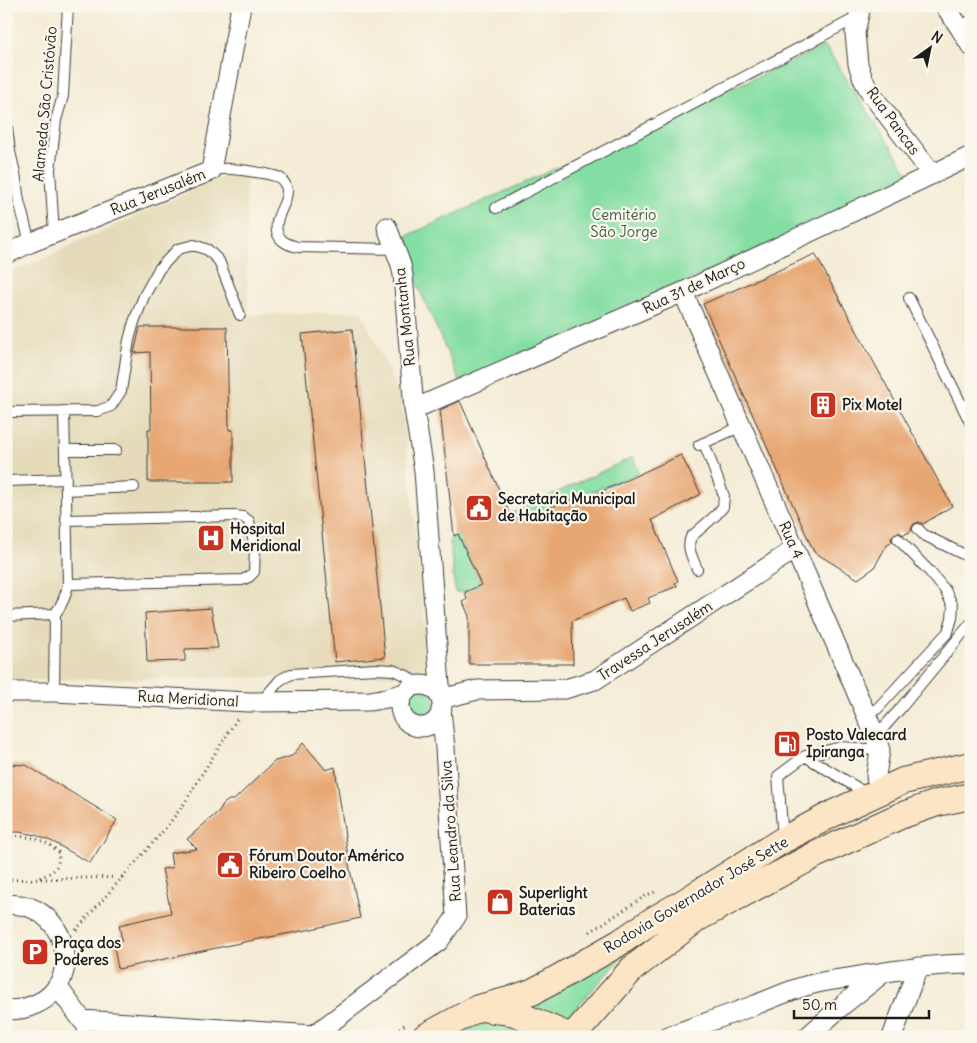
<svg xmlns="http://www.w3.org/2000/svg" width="977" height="1043" viewBox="0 0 977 1043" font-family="Delius,sans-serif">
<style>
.built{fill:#e5dbba}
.green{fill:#84dea3;stroke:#507d60}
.building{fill:#e7a672}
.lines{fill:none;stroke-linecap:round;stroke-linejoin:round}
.lane-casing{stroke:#3c3b38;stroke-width:12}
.street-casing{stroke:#3c3b38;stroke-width:21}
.secondary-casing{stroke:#3c3b38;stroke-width:28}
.path{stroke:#3c3b38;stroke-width:3;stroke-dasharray:1 4;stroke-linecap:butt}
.lane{stroke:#fff;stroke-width:10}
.street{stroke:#fff;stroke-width:19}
.secondary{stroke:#fce5c4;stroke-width:26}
.labels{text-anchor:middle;stroke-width:4.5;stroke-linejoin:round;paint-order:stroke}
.street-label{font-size:15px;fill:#1c1c1c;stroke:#fbf7ec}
.park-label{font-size:15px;fill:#40604b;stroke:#fbf7ec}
.poi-label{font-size:15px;font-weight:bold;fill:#1c1c1c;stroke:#fbf7ec;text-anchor:start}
</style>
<rect width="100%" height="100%" fill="#fbf7ec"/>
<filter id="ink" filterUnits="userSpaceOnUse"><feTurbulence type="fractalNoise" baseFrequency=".02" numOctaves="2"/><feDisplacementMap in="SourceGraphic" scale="10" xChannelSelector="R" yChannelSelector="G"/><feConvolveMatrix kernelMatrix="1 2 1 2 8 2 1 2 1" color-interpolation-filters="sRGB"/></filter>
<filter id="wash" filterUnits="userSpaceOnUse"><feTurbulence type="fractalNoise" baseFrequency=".0096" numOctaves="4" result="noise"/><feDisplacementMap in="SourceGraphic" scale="20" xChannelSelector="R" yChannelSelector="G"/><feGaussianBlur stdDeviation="1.12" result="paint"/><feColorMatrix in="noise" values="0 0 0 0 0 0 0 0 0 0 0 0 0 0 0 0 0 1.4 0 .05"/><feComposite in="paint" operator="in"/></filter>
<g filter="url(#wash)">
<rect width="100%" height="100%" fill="#f4ecd6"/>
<path class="built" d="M 246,175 L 248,315 L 361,311 L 402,400 L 430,675 L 6,680 L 6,275 L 224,176 Z"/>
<path class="green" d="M 825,46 L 912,179 L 461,384 L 398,240 Z
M 633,457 L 639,473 L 528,518 L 522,517 L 462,543 L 481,585 L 465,592 L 455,592 L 450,541 L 452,538 L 517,511 Z
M 423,686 L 433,690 L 436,720 C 411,740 387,703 411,689 C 415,687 419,687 423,686 Z
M 643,935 L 561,1024 L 526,1008 Z
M 495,1018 L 523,1031 L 530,1037 L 441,1037 L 470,1023 Z"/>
<g id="blocks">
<path class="building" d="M 815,254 L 952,506 L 923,524 L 919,522 L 914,524 L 912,527 L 911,531 L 904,535 L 899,532 L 894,534 L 891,538 L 892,542 L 886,546 L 874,568 L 858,579 L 814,552 L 703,304 Z
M 140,327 L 227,327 L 229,430 L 233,430 L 233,482 L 148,482 L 148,429 L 151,429 L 150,352 L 134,353 Z
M 352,329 L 385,657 L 335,662 L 302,334 Z
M 460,401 L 513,521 L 522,517 L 523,520 L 569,499 L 572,505 L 681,455 L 701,494 L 652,520 L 678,581 L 675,583 L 677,586 L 648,598 L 650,603 L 630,611 L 624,598 L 572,621 L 573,664 L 469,664 L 469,616 L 463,602 L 467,600 L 465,592 L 481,585 L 458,534 L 454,536 L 440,410 Z
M 211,608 L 218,648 L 185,649 L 185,661 L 147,662 L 145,613 Z
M 303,743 L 326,770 L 335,767 L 349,864 L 360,918 L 307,930 L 249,941 L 118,969 L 113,941 L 122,940 L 119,925 L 171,913 L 162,869 L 172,868 L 170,853 L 197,849 L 187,839 L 219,811 L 223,804 L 229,800 L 234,800 L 275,761 L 292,756 Z
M 6,764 L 26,765 L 117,820 L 90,863 L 53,842 L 36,835 L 19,832 L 6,832 Z"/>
</g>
</g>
<g filter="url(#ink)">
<use href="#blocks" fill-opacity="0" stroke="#3c3b38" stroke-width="1"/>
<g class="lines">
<g class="lane-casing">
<path id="lane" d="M 960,28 L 971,20
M 6,119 L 10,152 L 15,173 L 19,201 L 30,243
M 211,171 C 215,170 219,169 223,169 C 231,168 274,174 280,178 C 284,181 287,187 287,191 C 287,206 274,215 277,232 C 280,242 289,245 298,247 L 394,249
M 496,208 L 858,17
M 54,234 L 50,170 L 56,120 L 63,96 L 68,6
M 909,298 L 971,424
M 6,412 L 98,411 L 111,406 L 121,391 L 129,340 L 134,322 L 144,296 L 159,269 L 178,249 L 194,245 L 208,250 L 219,261 L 240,315
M 699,445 L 742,426
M 65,450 L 116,450
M 6,481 L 66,479
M 66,490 L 134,487
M 66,520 L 235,516 L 243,517 L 249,521 L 255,547 L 254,572 L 249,577 L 242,580 L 68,584
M 918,529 L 924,535 L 971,558
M 697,569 C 693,559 686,547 691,537 L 716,515 L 723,507 L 724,496 L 704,443
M 6,616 L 55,614
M 54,692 L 55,614 C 62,605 66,597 68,584 L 64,411
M 261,702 L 280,680 L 291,674 L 376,669 L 393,670 L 407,676 L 419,686
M 866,713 L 877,709 L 948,632 L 952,618 L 953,606 L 945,590 L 930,572 L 898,539
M 874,733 L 885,726 L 900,709 L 971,623
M 805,756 L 856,787 L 867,795
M 783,839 L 778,776 L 805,756 L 841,747 L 880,750
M 82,1020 L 83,1037"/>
</g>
<g class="street-casing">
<path id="street" d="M 861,6 L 855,33 L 858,64 L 863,79 L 872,95 L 932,174
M 945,6 L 960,28 L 971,46
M 387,227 L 401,265 L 403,275 L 414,409 L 424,471 L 441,699 L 477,690 L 565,689 L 595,680 L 795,549
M 6,254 L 30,243 L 211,171 L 241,6
M 683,292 L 795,549 L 874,733 L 880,750 L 876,776 L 879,792
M 414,409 L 683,292 L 971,156
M400 706a21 21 0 1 1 42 0a21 21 0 1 1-42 0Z
M 6,692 L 54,692 L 249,702 L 370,701 L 387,698 L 405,693
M 6,905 C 64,898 89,981 36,1004 C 27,1008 16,1011 6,1009
M 57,986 L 82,1020 L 314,1035 L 319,1037
M 314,1035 L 439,941 L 456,917 L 445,748 L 441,710
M 666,1037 C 696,1026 726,1016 755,1005 C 773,998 790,990 809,985 C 827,980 846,979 865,975 C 900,970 935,964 971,964
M 807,1037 L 844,1004 L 883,973
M 892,1037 L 918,967"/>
</g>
<g class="secondary-casing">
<path id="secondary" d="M 487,1009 L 515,1013 L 571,1037
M 425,1037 L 478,1008 L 509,1000 L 532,992 L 551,982 L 619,943 L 653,920 L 684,902 L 783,840 L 836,812 L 903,781 L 971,765
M 572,1037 L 632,969 L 698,918 L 815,855 L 900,816 L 937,803 L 971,796"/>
</g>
<path class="path" d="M 7,832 L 9,889
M 7,837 C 27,835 45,838 59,853 C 59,870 53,872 39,878
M 6,880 L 122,877
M 76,930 L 165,829 L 184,804 L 202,774 L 237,719
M 590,932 L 647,895 L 655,892
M 387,1037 L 407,1023"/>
<use href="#lane" class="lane"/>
<use href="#street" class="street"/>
<use href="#secondary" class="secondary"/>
</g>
</g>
<defs>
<g id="building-square" transform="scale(1.4375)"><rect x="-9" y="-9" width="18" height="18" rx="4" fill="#c8321e" stroke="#fbf7ec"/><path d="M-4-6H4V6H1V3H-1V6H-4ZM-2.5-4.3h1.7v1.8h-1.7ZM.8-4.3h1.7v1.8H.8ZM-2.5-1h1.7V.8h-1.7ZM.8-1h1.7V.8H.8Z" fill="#fff"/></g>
<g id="civic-square" transform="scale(1.4375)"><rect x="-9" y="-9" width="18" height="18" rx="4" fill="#c8321e" stroke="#fbf7ec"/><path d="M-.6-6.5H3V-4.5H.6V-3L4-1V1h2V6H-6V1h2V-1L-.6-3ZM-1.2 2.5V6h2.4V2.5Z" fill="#fff"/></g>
<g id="hospital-square" transform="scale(1.4375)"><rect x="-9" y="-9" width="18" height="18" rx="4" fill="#c8321e" stroke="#fbf7ec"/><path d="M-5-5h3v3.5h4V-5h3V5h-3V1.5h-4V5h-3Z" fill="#fff"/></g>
<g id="fuel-square" transform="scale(1.4375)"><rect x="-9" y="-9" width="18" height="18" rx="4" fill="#c8321e" stroke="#fbf7ec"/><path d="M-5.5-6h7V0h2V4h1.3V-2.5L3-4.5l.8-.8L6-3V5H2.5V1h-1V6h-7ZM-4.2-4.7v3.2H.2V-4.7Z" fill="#fff"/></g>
<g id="shop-square" transform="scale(1.4375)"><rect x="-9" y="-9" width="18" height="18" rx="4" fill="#c8321e" stroke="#fbf7ec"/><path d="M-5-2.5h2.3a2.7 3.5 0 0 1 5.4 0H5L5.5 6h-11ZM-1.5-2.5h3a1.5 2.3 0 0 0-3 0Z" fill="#fff"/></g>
<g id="parking-square" transform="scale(1.4375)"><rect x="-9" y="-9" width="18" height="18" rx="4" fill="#c8321e" stroke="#fbf7ec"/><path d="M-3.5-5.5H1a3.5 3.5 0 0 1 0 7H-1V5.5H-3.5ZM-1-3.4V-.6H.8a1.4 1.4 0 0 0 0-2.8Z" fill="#fff"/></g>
</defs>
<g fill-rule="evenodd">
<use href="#building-square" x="823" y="405"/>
<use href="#civic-square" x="479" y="508"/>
<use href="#hospital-square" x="211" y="538"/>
<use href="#fuel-square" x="787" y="744"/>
<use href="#civic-square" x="230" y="865"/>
<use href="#shop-square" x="500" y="902"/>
<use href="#parking-square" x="35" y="952"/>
</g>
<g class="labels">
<g class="street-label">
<text transform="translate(45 104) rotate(-85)" y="5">Alameda São Cristóvão</text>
<text transform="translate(893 121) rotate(54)" y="5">Rua Pancas</text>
<text transform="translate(158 192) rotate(-22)" y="5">Rua Jerusalém</text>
<text transform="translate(694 286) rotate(-25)" y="5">Rua 31 de Março</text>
<text transform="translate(405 317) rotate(-96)" y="5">Rua Montanha</text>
<text transform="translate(791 540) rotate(66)" y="5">Rua 4</text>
<text transform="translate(655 641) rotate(-33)" y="5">Travessa Jerusalém</text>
<text transform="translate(188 699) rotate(3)" y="5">Rua Meridional</text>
<text transform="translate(451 831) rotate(-94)" y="5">Rua Leandro da Silva</text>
<text transform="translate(696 895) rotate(-31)" y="5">Rodovia Governador José Sette</text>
</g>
<g class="park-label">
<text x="624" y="220">Cemitério<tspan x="624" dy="17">São Jorge</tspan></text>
</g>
<g class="poi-label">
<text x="842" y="410">Pix Motel</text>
<text x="498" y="504">Secretaria Municipal<tspan x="498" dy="17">de Habitação</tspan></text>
<text x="230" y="534">Hospital<tspan x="230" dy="17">Meridional</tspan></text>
<text x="806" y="740">Posto Valecard<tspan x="806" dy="17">Ipiranga</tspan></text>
<text x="249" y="861">Fórum Doutor Américo<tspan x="249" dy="17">Ribeiro Coelho</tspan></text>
<text x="519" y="898">Superlight<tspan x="519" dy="17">Baterias</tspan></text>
<text x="54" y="948">Praça dos<tspan x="54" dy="17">Poderes</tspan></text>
</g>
</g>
<rect width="977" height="1043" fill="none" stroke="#fbf7ec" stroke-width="25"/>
<g transform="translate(930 48) rotate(33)" stroke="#fbf7ec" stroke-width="4" paint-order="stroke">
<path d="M0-4L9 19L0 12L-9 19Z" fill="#1c1c1c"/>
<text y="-8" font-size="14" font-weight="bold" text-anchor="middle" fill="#1c1c1c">N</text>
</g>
<path d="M794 1010v8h135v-8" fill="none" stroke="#1c1c1c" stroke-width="2.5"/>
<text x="802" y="1010" font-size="15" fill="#1c1c1c" stroke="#fbf7ec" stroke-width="4" paint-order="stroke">50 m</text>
</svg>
